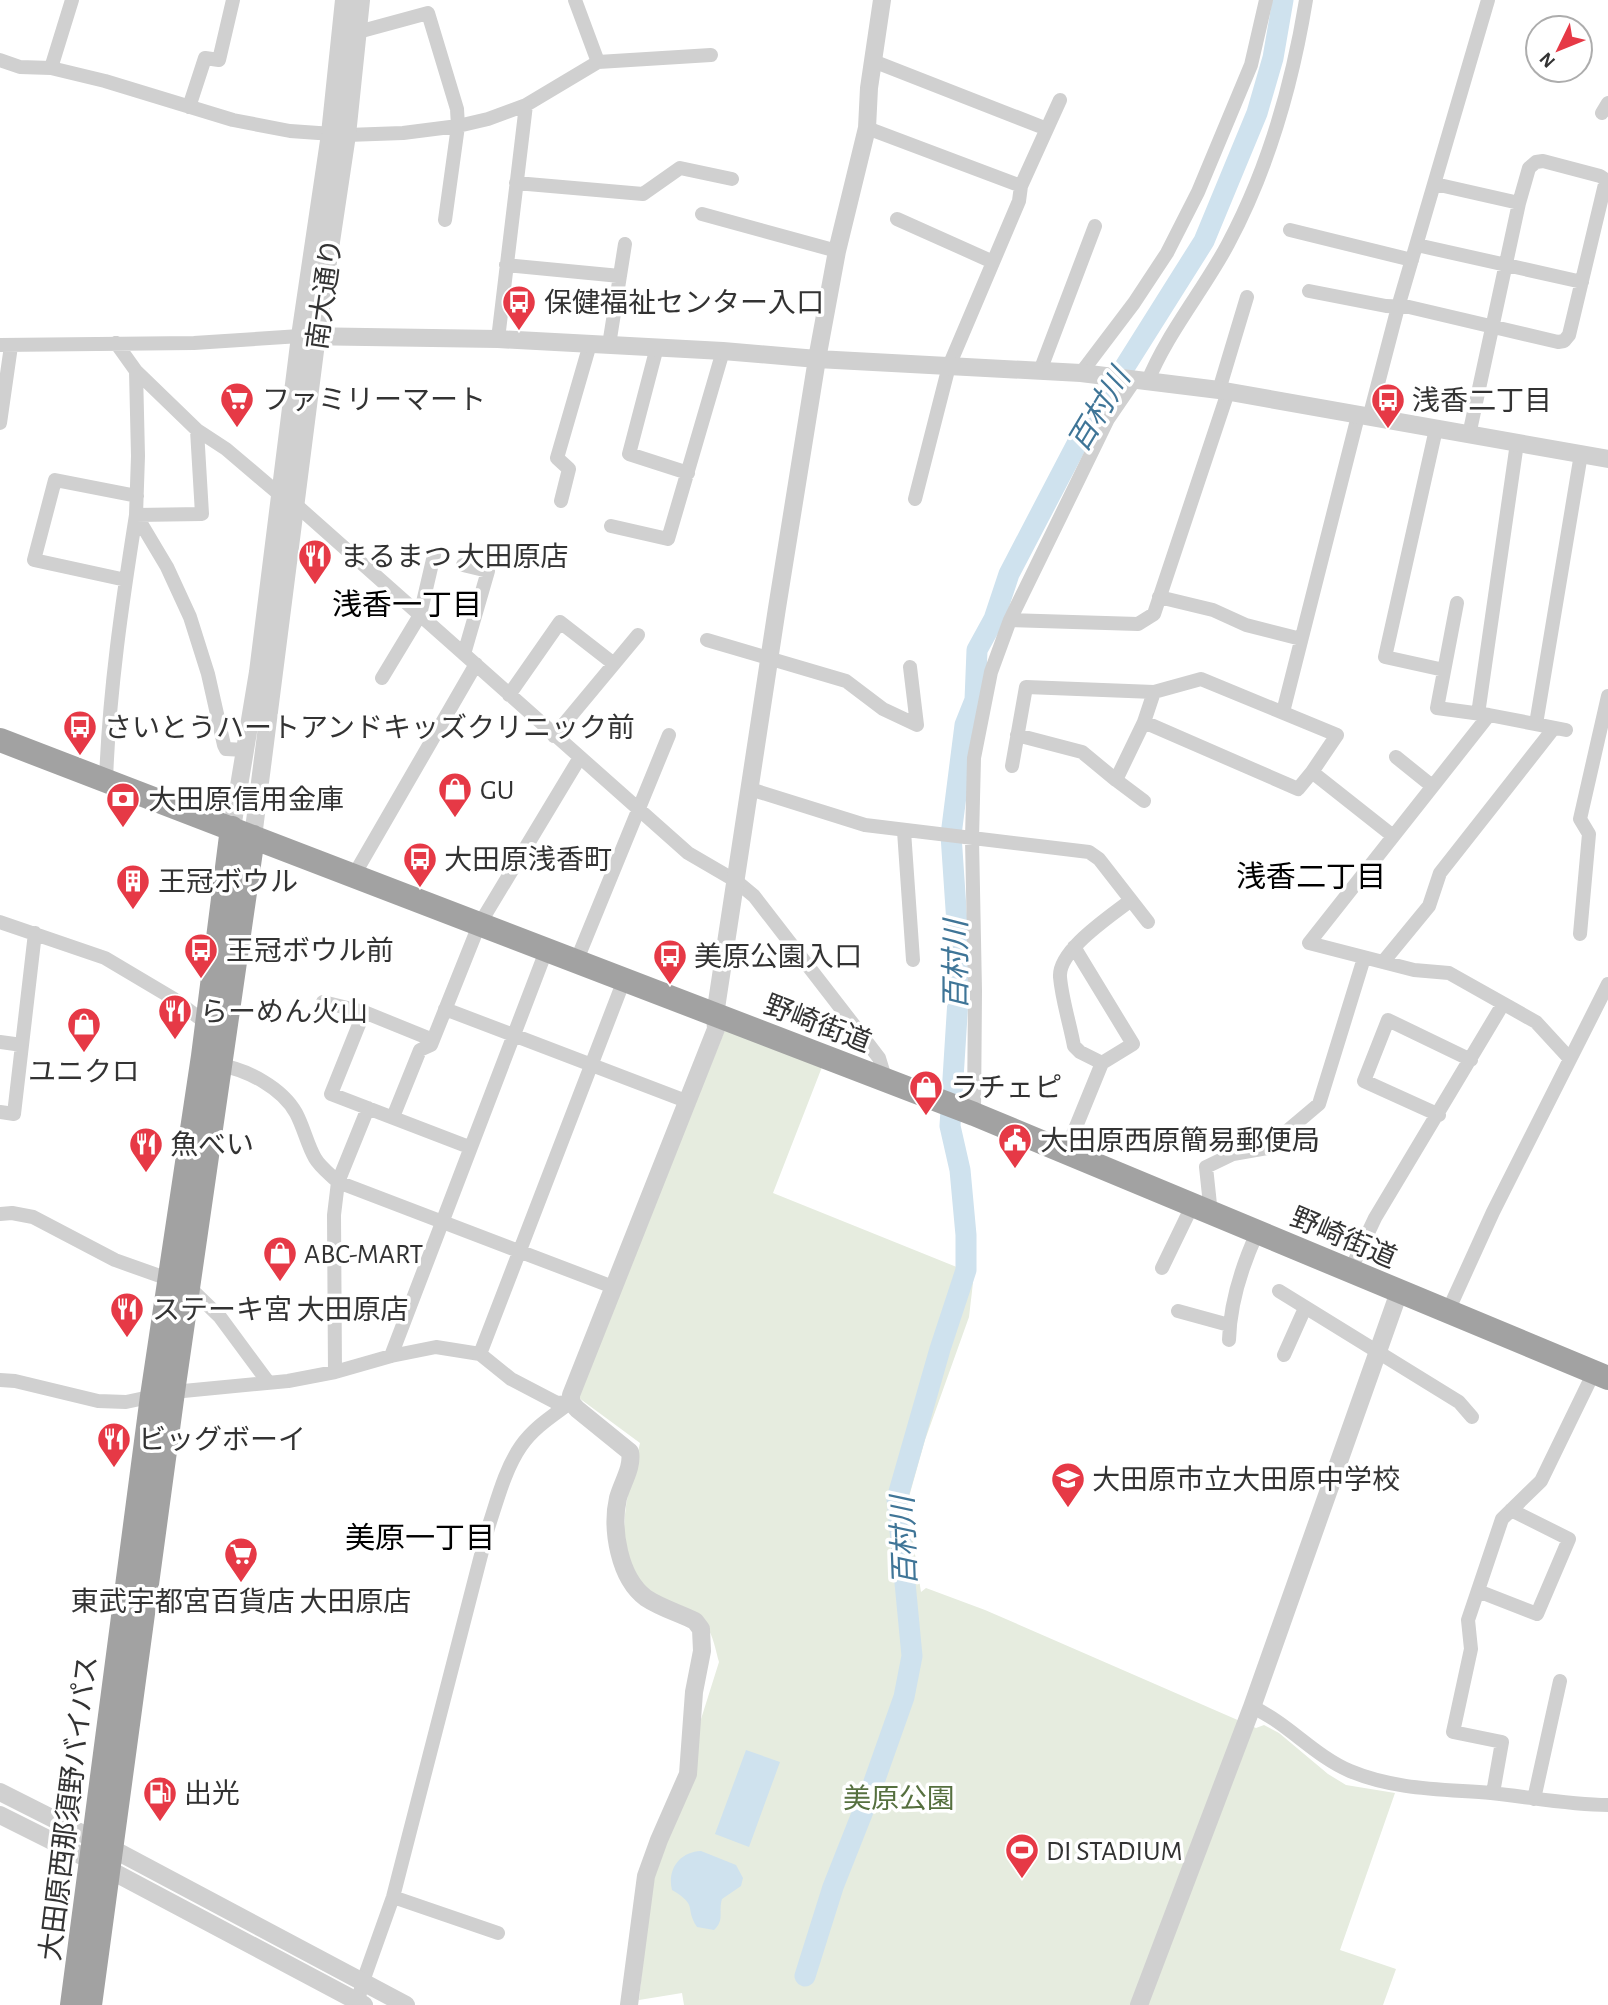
<svg xmlns="http://www.w3.org/2000/svg" width="1608" height="2005" viewBox="0 0 1608 2005" font-family="'Alegreya Sans','Noto Sans JP',sans-serif">
<style>
.green{fill:#e6ecdf}
.water{fill:#cfe2ee}
.lines{fill:none;stroke-linecap:round;stroke-linejoin:round}
.river{stroke:#cfe2ee;stroke-width:21}
.minor{stroke:#d0d0d0;stroke-width:14}
.tertiary{stroke:#d0d0d0;stroke-width:18}
.trunk{stroke:#a2a2a2;stroke-width:24}
.labels{text-anchor:middle;stroke-width:7;stroke-linejoin:round;paint-order:stroke}
.street-label{font-size:28px;fill:#333;stroke:#fff}
.poi-label{font-size:28px;fill:#333;stroke:#fff;text-anchor:start}
.park-label{font-size:28px;fill:#56703f;stroke:#fff}
.water-label{font-size:30px;font-style:italic;fill:#3f7597;stroke:#fff}
.neighbourhood-label{font-size:30px;fill:#000;stroke:#fff}
</style>
<rect width="100%" height="100%" fill="#fff"/>
<path class="green" d="M 725,1030 L 822,1067 L 773,1193 L 974,1274 L 969,1317 L 925,1440 L 907,1504 L 921,1592 L 926,1588 L 985,1610 L 1256,1728 L 1264,1725 L 1279,1733 L 1328,1774 L 1346,1785 L 1395,1793 L 1340,1950 L 1396,1969 L 1383,2005 L 684,2005 L 682,1993 L 639,2000 L 651,1878 L 719,1662 C 716,1652 713,1634 706,1626 C 694,1614 666,1602 651,1591 C 605,1556 630,1488 640,1443 L 579,1398 L 579,1388 Z"/>
<path class="water" d="M 746,1750 L 780,1762 L 749,1847 L 715,1834 Z
M 701,1851 L 736,1865 L 743,1878 L 741,1886 L 722,1899 C 718,1912 725,1920 714,1930 L 697,1927 C 684,1907 699,1906 672,1890 C 667,1870 679,1852 701,1851 Z"/>
<g class="lines">
<path class="river" d="M 805,1976 L 833,1887 L 869,1796 L 904,1697 L 912,1656 L 897,1499 L 940,1349 L 966,1270 L 966,1235 L 960,1170 L 950,1126 L 960,968 L 951,835 L 965,725 L 975,700 L 977,650 L 994,619 L 1009,574 L 1080,438 L 1204,241 L 1257,113 L 1273,58 L 1283,0"/>
<path class="minor" d="M 575,0 L 598,62
M 358,32 L 428,13 L 457,109 L 458,126 L 445,220
M 0,60 L 20,67 L 51,68 L 105,81 L 233,120 L 290,131 L 347,135 L 403,133 L 458,126 L 488,119 L 526,105 L 598,62 L 711,55
M 873,61 L 1047,129
M 51,68 L 72,0
M 189,107 L 205,58 L 219,60 L 233,0
M 1602,113 L 1608,103
M 867,128 L 1021,186
M 516,183 L 643,194 L 680,168 L 732,179
M 1435,184 L 1519,203
M 702,214 L 837,251
M 897,219 L 993,262
M 1290,230 L 1412,260
M 1417,245 L 1582,282
M 506,265 L 620,276
M 1309,291 L 1386,306 L 1409,307 L 1558,342 L 1564,341 L 1569,335 L 1606,180 L 1600,176 L 1543,161 L 1536,162 L 1529,168 L 1519,203 L 1469,435
M 498,339 L 526,105
M 116,343 L 136,371 L 197,430 L 226,449 L 279,494 L 295,504 L 688,853 L 736,881 L 754,896 L 863,1037 L 879,1058 L 886,1081
M 0,345 L 194,343 L 300,336
M 609,345 L 625,244
M 657,347 L 629,454 L 688,473
M 136,371 L 138,456 L 136,515 L 167,567 L 190,617 L 208,674 L 224,745 L 226,749 L 245,750
M 1040,371 L 1095,226
M 1081,373 L 1134,303 L 1167,253 L 1198,192 L 1251,65 L 1266,0
M 1147,383 C 1167,333 1203,291 1228,244 C 1269,167 1292,86 1306,0
M 1219,390 L 1247,297
M 1369,418 L 1398,307 L 1488,0
M 0,423 L 11,346
M 1436,429 L 1385,657 L 1444,670
M 915,499 L 949,366 L 1019,201 L 1021,186 L 1060,100
M 561,501 L 569,469 L 557,458 L 590,344
M 611,526 L 668,539 L 723,351
M 463,565 L 488,571 L 464,654
M 126,580 L 34,560 L 55,480 L 137,496
M 1159,597 L 1213,610 L 1246,625 L 1301,639
M 1457,603 L 1437,708 L 1489,715 L 1566,730
M 1010,620 L 1138,624 L 1154,614 L 1228,392
M 707,640 L 846,681 L 883,709 L 917,725 L 910,667
M 382,678 L 420,615 L 434,555
M 1154,692 L 1201,679 L 1337,735 L 1312,772
M 509,695 L 560,622 L 614,664
M 1283,712 L 1358,416
M 1478,714 L 1517,443
M 1489,715 L 1309,943 L 1414,970 L 1449,973 L 1536,1022 L 1570,1059
M 1536,724 L 1581,454
M 1017,735 L 1082,752 L 1116,780 L 1144,722
M 554,736 L 638,635
M 1396,757 L 1432,786
M 1012,766 L 1026,687 L 1154,692 L 1144,722 L 1298,789 L 1312,772 L 1393,836
M 1116,780 L 1144,801
M 106,781 C 109,692 122,603 136,515 L 202,514 L 197,430
M 750,789 L 865,825 L 1089,852 L 1099,859 L 1148,922
M 904,831 L 913,960
M 354,875 L 476,664
M 0,922 L 105,958 L 174,999 L 206,1023
M 1580,934 L 1589,834 L 1580,819 L 1608,696
M 576,962 L 669,735
M 1383,962 L 1429,906 L 1440,873 L 1554,728
M 323,1002 L 364,1012 L 433,1040
M 445,1009 L 686,1101
M 364,1012 L 331,1094 L 469,1147
M 0,1042 L 22,1045
M 1102,1063 L 1080,1052 L 1074,1046 C 1070,1024 1062,1000 1060,977 C 1058,950 1111,916 1131,900
M 220,1065 C 248,1070 282,1088 296,1113 C 304,1128 307,1144 315,1158 C 320,1167 331,1175 338,1182 L 613,1287
M 0,1112 L 14,1114 L 35,933
M 974,1114 L 975,991 L 972,839 L 974,758 L 991,672 L 1010,620 L 1108,419 L 1134,381
M 1439,1115 L 1364,1081 L 1388,1020 L 1471,1060
M 393,1117 L 420,1050 L 431,1045 L 479,925 L 579,759
M 1069,1154 L 1073,1134 L 1102,1063 L 1133,1044 L 1074,947
M 0,1214 L 12,1213 L 33,1217 L 115,1260 L 188,1286 L 220,1317 L 268,1382
M 1211,1214 L 1206,1167 L 1233,1154 L 1267,1148 L 1319,1104 L 1364,958
M 1162,1268 L 1192,1206
M 1350,1271 L 1375,1218 L 1503,1004
M 1279,1291 L 1459,1402 L 1472,1417
M 1178,1311 L 1229,1325
M 1448,1311 L 1493,1212 L 1608,984
M 1229,1340 C 1230,1303 1242,1266 1257,1233
M 480,1354 L 624,980
M 1284,1355 L 1305,1308
M 391,1356 L 546,951
M 335,1372 L 334,1215 L 338,1182 L 368,1108
M 0,1380 L 15,1381 L 98,1401 L 126,1402 L 173,1392 L 288,1381 L 335,1372 L 391,1356 L 436,1347 L 480,1354 L 511,1379 L 557,1403 L 571,1402
M 1478,1591 L 1537,1614 L 1569,1539 L 1511,1510
M 1252,1707 C 1288,1723 1313,1755 1350,1771 C 1395,1790 1443,1789 1491,1793 C 1530,1797 1569,1805 1608,1805
M 1493,1793 L 1502,1742 L 1453,1732 L 1471,1649 L 1468,1620 L 1502,1519 L 1541,1481 L 1594,1372
M 1534,1799 L 1560,1681
M 393,1897 L 498,1933
M 358,2002 L 362,1984 L 393,1897 L 488,1528 C 497,1501 505,1469 521,1446 C 534,1427 554,1415 571,1402"/>
<path class="tertiary" d="M 300,336 L 498,339 L 723,351 L 817,359 L 1081,373 L 1219,390 L 1608,459
M 232,828 L 258,672 L 300,336 L 330,134 L 344,0
M 253,837 L 317,335 L 347,135 L 361,0
M 0,1792 L 111,1848 L 406,2005
M 0,1815 L 108,1869 L 364,2005
M 629,2005 L 646,1876 L 659,1840 L 688,1774 L 694,1692 L 702,1651 L 701,1629 L 695,1621 C 679,1613 661,1608 646,1598 C 619,1578 611,1529 618,1498 C 622,1483 633,1467 630,1452 L 577,1409 L 571,1402 L 571,1395 L 716,1029 L 715,1015 L 777,608 L 817,359 L 837,251 L 867,128 L 869,88 L 882,0
M 1139,2005 L 1252,1707 L 1399,1292"/>
<path class="trunk" d="M 0,740 L 974,1114 L 1608,1378
M 72,2005 L 152,1396 L 203,1056 L 232,828
M 90,2005 L 173,1392 L 253,837"/>
</g>
<defs>
<g id="bus-pin" transform="scale(1.75)"><path d="M0 17L-7.5 6A9.5 9.5 0 1 1 7.5 6Z" fill="#e63946" stroke="#fff"/><path d="M-5-6H5V4H4V6H2V4H-2V6H-4V4H-5ZM-3.5-4V0h7V-4ZM-3.5 1.2v1.5H-2V1.2ZM2 1.2v1.5H3.5V1.2Z" fill="#fff"/></g>
<g id="supermarket-pin" transform="scale(1.75)"><path d="M0 17L-7.5 6A9.5 9.5 0 1 1 7.5 6Z" fill="#e63946" stroke="#fff"/><path d="M-6-5.5h2.5l.6 2H6L4.5 2H-2.5L-4.4-4H-6ZM-1.5 3.2a1.3 1.3 0 1 0 .1 0ZM3 3.2a1.3 1.3 0 1 0 .1 0Z" fill="#fff"/></g>
<g id="restaurant-pin" transform="scale(1.75)"><path d="M0 17L-7.5 6A9.5 9.5 0 1 1 7.5 6Z" fill="#e63946" stroke="#fff"/><path d="M-5-6h1v4h1v-4h1v4h1v-4h1v5L-1.5 .5V6h-2V.5L-5-1ZM5-6V6H3V1.5H1.5Q1.5-4 5-6Z" fill="#fff"/></g>
<g id="shop-pin" transform="scale(1.75)"><path d="M0 17L-7.5 6A9.5 9.5 0 1 1 7.5 6Z" fill="#e63946" stroke="#fff"/><path d="M-5-2.5h2.3a2.7 3.5 0 0 1 5.4 0H5L5.5 6h-11ZM-1.5-2.5h3a1.5 2.3 0 0 0-3 0Z" fill="#fff"/></g>
<g id="bank-pin" transform="scale(1.75)"><path d="M0 17L-7.5 6A9.5 9.5 0 1 1 7.5 6Z" fill="#e63946" stroke="#fff"/><path d="M-6-4H6V4H-6ZM0-2.3a2.3 2.3 0 1 0 0 4.6a2.3 2.3 0 1 0 0-4.6Z" fill="#fff"/></g>
<g id="building-pin" transform="scale(1.75)"><path d="M0 17L-7.5 6A9.5 9.5 0 1 1 7.5 6Z" fill="#e63946" stroke="#fff"/><path d="M-4-6H4V6H1V3H-1V6H-4ZM-2.5-4.3h1.7v1.8h-1.7ZM.8-4.3h1.7v1.8H.8ZM-2.5-1h1.7V.8h-1.7ZM.8-1h1.7V.8H.8Z" fill="#fff"/></g>
<g id="civic-pin" transform="scale(1.75)"><path d="M0 17L-7.5 6A9.5 9.5 0 1 1 7.5 6Z" fill="#e63946" stroke="#fff"/><path d="M-.6-6.5H3V-4.5H.6V-3L4-1V1h2V6H-6V1h2V-1L-.6-3ZM-1.2 2.5V6h2.4V2.5Z" fill="#fff"/></g>
<g id="school-pin" transform="scale(1.75)"><path d="M0 17L-7.5 6A9.5 9.5 0 1 1 7.5 6Z" fill="#e63946" stroke="#fff"/><path d="M0-5L7-2L0 1L-7-2ZM-4 1L0 2.5L4 1V4Q0 6-4 4Z" fill="#fff"/></g>
<g id="fuel-pin" transform="scale(1.75)"><path d="M0 17L-7.5 6A9.5 9.5 0 1 1 7.5 6Z" fill="#e63946" stroke="#fff"/><path d="M-5.5-6h7V0h2V4h1.3V-2.5L3-4.5l.8-.8L6-3V5H2.5V1h-1V6h-7ZM-4.2-4.7v3.2H.2V-4.7Z" fill="#fff"/></g>
<g id="stadium-pin" transform="scale(1.75)"><path d="M0 17L-7.5 6A9.5 9.5 0 1 1 7.5 6Z" fill="#e63946" stroke="#fff"/><path d="M0-5a6.5 5 0 1 0 0 10a6.5 5 0 1 0 0-10ZM-3.5-1.8h7v3.6h-7Z" fill="#fff"/></g>
</defs>
<g fill-rule="evenodd">
<use href="#bus-pin" x="519" y="302"/>
<use href="#supermarket-pin" x="237" y="399"/>
<use href="#bus-pin" x="1388" y="400"/>
<use href="#restaurant-pin" x="315" y="556"/>
<use href="#bus-pin" x="80" y="727"/>
<use href="#shop-pin" x="455" y="789"/>
<use href="#bank-pin" x="123" y="799"/>
<use href="#bus-pin" x="420" y="859"/>
<use href="#building-pin" x="133" y="881"/>
<use href="#bus-pin" x="201" y="950"/>
<use href="#bus-pin" x="670" y="956"/>
<use href="#restaurant-pin" x="175" y="1011"/>
<use href="#shop-pin" x="84" y="1024"/>
<use href="#shop-pin" x="926" y="1087"/>
<use href="#civic-pin" x="1015" y="1140"/>
<use href="#restaurant-pin" x="146" y="1144"/>
<use href="#shop-pin" x="280" y="1253"/>
<use href="#restaurant-pin" x="127" y="1309"/>
<use href="#restaurant-pin" x="114" y="1439"/>
<use href="#school-pin" x="1068" y="1479"/>
<use href="#supermarket-pin" x="241" y="1554"/>
<use href="#fuel-pin" x="160" y="1793"/>
<use href="#stadium-pin" x="1022" y="1850"/>
</g>
<g class="labels">
<g class="street-label">
<text transform="translate(324 294) rotate(-82)" y="10">南大通り</text>
<text transform="translate(818 1023) rotate(21)" y="10">野崎街道</text>
<text transform="translate(1344 1237) rotate(23)" y="10">野崎街道</text>
<text transform="translate(68 1808) rotate(-83)" y="10">大田原西那須野バイパス</text>
</g>
<g class="poi-label">
<text x="544" y="312">保健福祉センター入口</text>
<text x="262" y="409">ファミリーマート</text>
<text x="1412" y="410">浅香二丁目</text>
<text x="340" y="566">まるまつ 大田原店</text>
<text x="104" y="737">さいとうハートアンドキッズクリニック前</text>
<text x="480" y="799">GU</text>
<text x="148" y="809">大田原信用金庫</text>
<text x="444" y="869">大田原浅香町</text>
<text x="158" y="891">王冠ボウル</text>
<text x="226" y="960">王冠ボウル前</text>
<text x="694" y="966">美原公園入口</text>
<text x="200" y="1021">らーめん火山</text>
<text x="84" y="1081" text-anchor="middle">ユニクロ</text>
<text x="950" y="1097">ラチェピ</text>
<text x="1040" y="1150">大田原西原簡易郵便局</text>
<text x="170" y="1154">魚べい</text>
<text x="304" y="1263">ABC-MART</text>
<text x="152" y="1319">ステーキ宮 大田原店</text>
<text x="138" y="1449">ビッグボーイ</text>
<text x="1092" y="1489">大田原市立大田原中学校</text>
<text x="241" y="1611" text-anchor="middle">東武宇都宮百貨店 大田原店</text>
<text x="184" y="1803">出光</text>
<text x="1046" y="1860">DI STADIUM</text>
</g>
<g class="park-label">
<text x="899" y="1808">美原公園</text>
</g>
<g class="water-label">
<text transform="translate(1099 410) rotate(-59)" y="10">百村川</text>
<text transform="translate(956 965) rotate(-90)" y="10">百村川</text>
<text transform="translate(904 1541) rotate(-92)" y="10">百村川</text>
</g>
<g class="neighbourhood-label">
<text x="407" y="615">浅香一丁目</text>
<text x="1311" y="887">浅香二丁目</text>
<text x="420" y="1548">美原一丁目</text>
</g>
</g>
<g transform="translate(1559 49) rotate(227)"><circle r="33" fill="#ffffff" stroke="#adadad" stroke-width="2"/>
<path d="M0-5L12 26L0 18L-12 26Z" fill="#e63946"/>
<text y="-10" font-size="19" font-weight="bold" text-anchor="middle" fill="#333333">N</text>
</g>
</svg>
